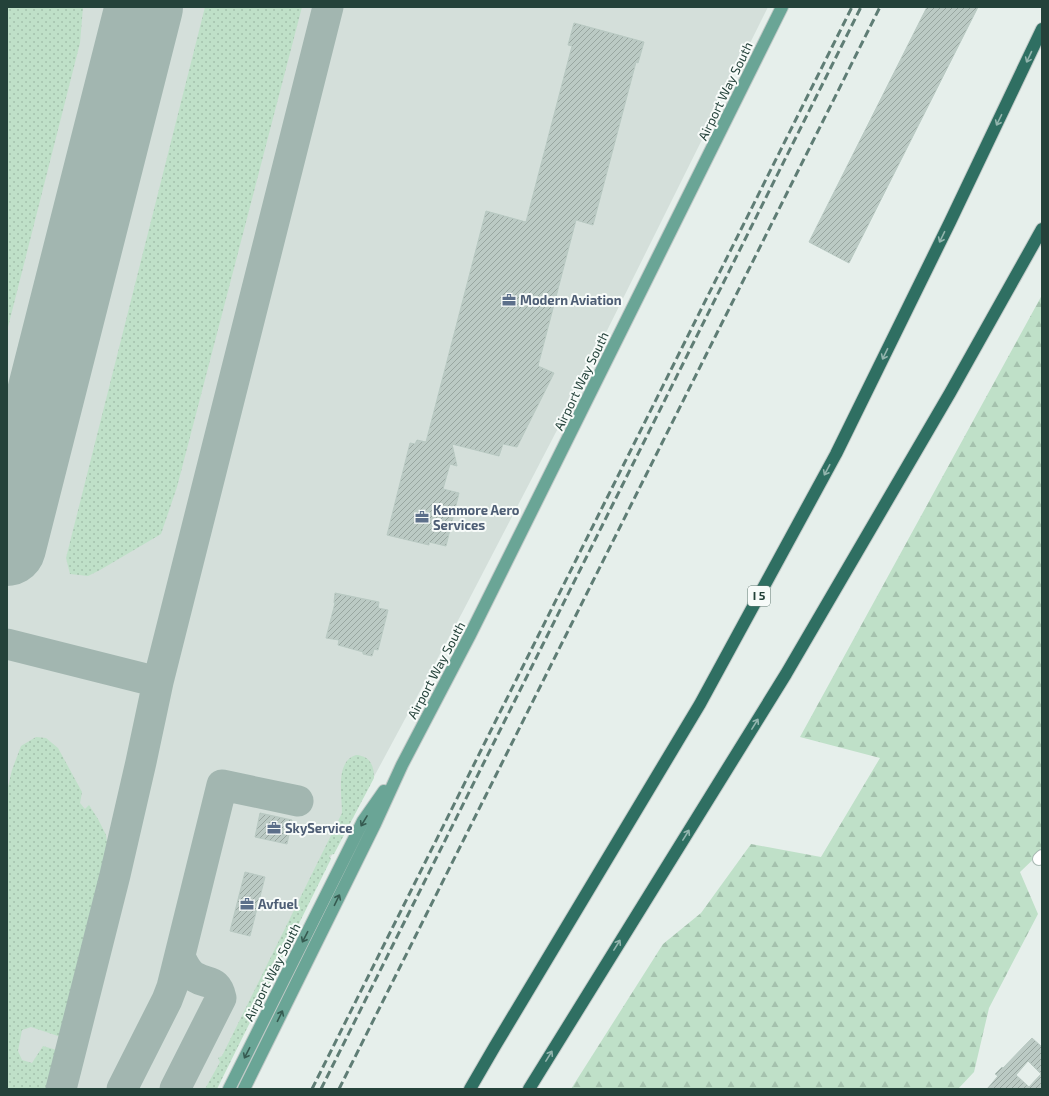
<svg xmlns="http://www.w3.org/2000/svg" width="1049" height="1096" viewBox="0 0 1049 1096" font-family="'Exo 2',sans-serif">
<style>
.built{fill:#d4dfda}
.grass{fill:url(#grass-dots)}
.forest{fill:url(#forest-firs)}
.lines{fill:none;stroke-linecap:round;stroke-linejoin:round}
.taxiway{stroke:#a2b6b0;stroke-width:31}
.runway{stroke:#a2b6b0;stroke-width:78}
.building{fill:url(#building-hatch);stroke:#b8c9c2;fill-rule:evenodd}
.minor-casing{stroke:#a8b8b2;stroke-width:14}
.major-casing{stroke:#c2cac8;stroke-width:14}
.highway-casing{stroke:#c2cac8;stroke-width:14}
.minor{stroke:#fff;stroke-width:12}
.major{stroke:#6aa596;stroke-width:12}
.highway{stroke:#2f6f62;stroke-width:12}
.rail{stroke:#5f7d75;stroke-width:3;stroke-dasharray:8 4;stroke-linecap:butt}
.oneway{stroke:#93b5ae}
.oneway2{stroke:#365b51}
.labels{text-anchor:middle;stroke-width:4;stroke-linejoin:round;paint-order:stroke}
.shield{fill:#f7fbf9;stroke:#637a73;stroke-width:1}
.shield-label{font-size:12px;font-weight:bold;fill:#24423a}
.street-label{font-size:13px;fill:#24423a;stroke:#f7fbf9}
.service-label{font-size:13px;font-weight:bold;fill:#4e5e75;stroke:#f7fbf9;text-anchor:start}
</style>
<defs>
<pattern id="grass-dots" width="8" height="8" patternUnits="userSpaceOnUse"><rect width="8" height="8" fill="#bfe0c8"/><path d="M2 2h.1M6 6h.1" fill="none" stroke="#a4c1ad" stroke-width="1.8" stroke-linecap="round"/></pattern>
<pattern id="forest-firs" width="22" height="20" patternUnits="userSpaceOnUse"><rect width="22" height="20" fill="#bfe0c8"/><path d="M5 1l3.5 6h-7zM16 11l3.5 6h-7z" fill="#a4c1ad"/></pattern>
<pattern id="building-hatch" width="6" height="6" patternUnits="userSpaceOnUse"><rect width="6" height="6" fill="#bbcac4"/><path d="M-1 1l2-2M0 6l6-6M5 7l2-2" fill="none" stroke="#98a6a0"/></pattern>
</defs>
<rect width="100%" height="100%" fill="#e6efeb"/>
<path class="built" d="M 7,7 L 768,7 L 569,407 L 462,613 L 326,866 L 215,1089 L 7,1089 Z"/>
<path class="grass" d="M 8,7 L 83,7 L 80,43 L 7,331 Z
M 205,7 L 302,7 L 177,487 L 161,534 L 100,570 L 88,576 L 70,574 L 66,558 Z
M 36,737 L 46,738 L 58,748 L 82,792 L 80,803 L 85,809 L 89,805 L 98,819 L 106,835 L 109,858 L 64,1038 L 31,1027 L 22,1030 L 18,1051 L 22,1060 L 32,1063 L 43,1046 L 60,1051 L 50,1089 L 7,1089 L 7,791 L 12,770 L 21,746 Z
M 356,755 C 370,756 374,765 374,778 L 334,854 L 330,855 L 329,856 L 331,859 L 217,1089 L 205,1089 L 220,1062 L 218,1058 L 222,1056 L 342,813 C 342,795 335,761 356,755 Z"/>
<path class="forest" d="M 1042,295 L 1042,851 L 1020,872 L 1038,914 L 989,1008 L 974,1072 L 958,1089 L 571,1089 L 663,944 L 701,913 L 751,844 L 821,857 L 880,758 L 800,737 Z"/>
<g class="lines">
<path class="taxiway" d="M 7,644 L 158,682
M 61,1089 L 115,875 L 141,762 L 158,682 L 328,7
M 122,1089 L 167,1000 L 172,987 L 222,785 L 298,801
M 175,1089 L 221,998 C 217,979 208,985 195,977 C 187,973 184,965 180,957"/>
<path class="runway" d="M 7,547 L 144,7"/>
</g>
<path class="building" d="M 927,7 L 978,7 L 849,263 L 809,242 Z
M 574,23 L 644,42 L 638,63 L 636,62 L 593,225 L 576,220 L 538,366 L 554,373 L 517,447 L 503,444 L 499,456 L 452,444 L 457,466 L 450,464 L 443,489 L 459,493 L 446,546 L 429,542 L 429,545 L 387,535 L 410,443 L 415,444 L 417,440 L 426,442 L 486,211 L 526,222 L 572,46 L 568,45 Z
M 335,593 L 379,602 L 378,608 L 388,610 L 378,650 L 374,649 L 372,656 L 363,654 L 363,652 L 338,645 L 339,640 L 326,638 L 335,603 L 334,603 Z
M 260,813 L 292,820 L 287,844 L 255,837 Z
M 245,872 L 265,877 L 250,936 L 230,931 Z
M 1032,1038 L 1042,1047 L 1042,1089 L 987,1089 L 998,1076 L 995,1074 L 1002,1067 L 1003,1068 ZM 1028,1061 L 1041,1074 L 1029,1087 L 1016,1075 Z"/>
<g class="lines">
<g class="minor-casing">
<path id="minor" d="M 1039,859 L 1042,856"/>
</g>
<g class="major-casing">
<path id="major" d="M 229,1089 L 363,821 L 384,791
M 244,1089 L 375,824 L 402,765 L 470,635 L 782,7"/>
</g>
<g class="highway-casing">
<path id="highway" d="M 470,1089 L 495,1046 L 700,704 L 836,454 L 950,222 L 1042,29
M 529,1089 L 786,674 L 950,393 L 1042,229"/>
</g>
<use href="#minor" class="minor"/>
<use href="#major" class="major"/>
<use href="#highway" class="highway"/>
<path class="rail" d="M 312,1089 L 852,7
M 321,1089 L 861,7
M 339,1089 L 880,7"/>
</g>
<defs><path id="oneway-shaft" d="M-6 0H5M1.5-3L5.5 0L1.5 3" fill="none" stroke-width="1.6" stroke-linecap="round" stroke-linejoin="round"/></defs>
<g class="oneway">
<use href="#oneway-shaft" transform="translate(1029 57) rotate(115)"/>
<use href="#oneway-shaft" transform="translate(999 120) rotate(116)"/>
<use href="#oneway-shaft" transform="translate(942 237) rotate(116)"/>
<use href="#oneway-shaft" transform="translate(885 354) rotate(116)"/>
<use href="#oneway-shaft" transform="translate(827 470) rotate(118)"/>
<use href="#oneway-shaft" transform="translate(755 724) rotate(-58)"/>
<use href="#oneway-shaft" transform="translate(686 835) rotate(-58)"/>
<use href="#oneway-shaft" transform="translate(617 945) rotate(-58)"/>
<use href="#oneway-shaft" transform="translate(549 1056) rotate(-58)"/>
</g>
<g class="oneway2">
<use href="#oneway-shaft" transform="translate(364 821) rotate(121)"/>
<use href="#oneway-shaft" transform="translate(337 900) rotate(-64)"/>
<use href="#oneway-shaft" transform="translate(305 937) rotate(117)"/>
<use href="#oneway-shaft" transform="translate(280 1016) rotate(-64)"/>
<use href="#oneway-shaft" transform="translate(247 1053) rotate(117)"/>
</g>
<defs>
<g id="office-bare" transform="scale(1.08)"><path d="M-6-3h4V-5.5h4V-3h4V5H-6ZM-1-4.5V-3h2v-1.5ZM-6 0V1H6V0Z" fill="#5c6f8a" stroke="#f7fbf9" stroke-width="2.5" paint-order="stroke"/></g>
</defs>
<g fill-rule="evenodd">
<use href="#office-bare" x="509" y="300"/>
<use href="#office-bare" x="422" y="517"/>
<use href="#office-bare" x="274" y="828"/>
<use href="#office-bare" x="247" y="904"/>
</g>
<g class="labels">
<rect class="shield" x="748" y="586" width="22" height="20" rx="3"/>
<g class="shield-label">
<text x="759" y="600">I 5</text>
</g>
<g class="street-label">
<text transform="translate(725 91) rotate(-64)" y="5">Airport Way South</text>
<text transform="translate(581 381) rotate(-64)" y="5">Airport Way South</text>
<text transform="translate(436 670) rotate(-62)" y="5">Airport Way South</text>
<text transform="translate(272 972) rotate(-63)" y="5">Airport Way South</text>
</g>
<g class="service-label">
<text x="520" y="305">Modern Aviation</text>
<text x="433" y="515">Kenmore Aero<tspan x="433" dy="15">Services</tspan></text>
<text x="285" y="833">SkyService</text>
<text x="258" y="909">Avfuel</text>
</g>
</g>
<rect width="1049" height="1096" fill="none" stroke="#24423a" stroke-width="16"/>
</svg>
